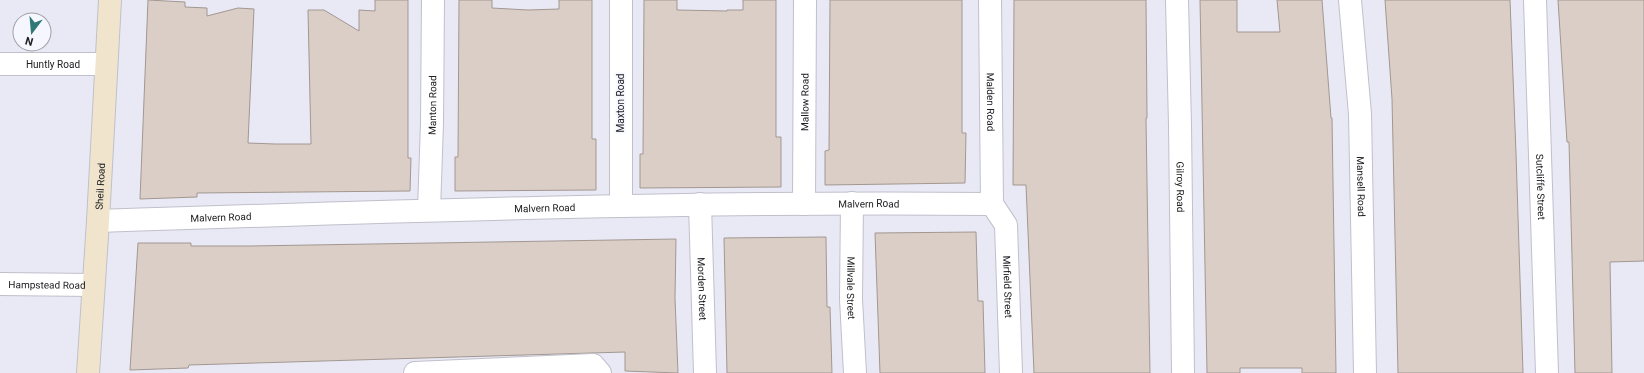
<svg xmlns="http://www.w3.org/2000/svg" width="1644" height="373" viewBox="0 0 1644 373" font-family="Roboto,sans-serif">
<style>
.building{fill:#dacec7;stroke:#a29791}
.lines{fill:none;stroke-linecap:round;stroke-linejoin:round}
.street-casing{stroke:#c0c0cc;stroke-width:24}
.secondary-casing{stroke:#c0c0cc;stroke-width:24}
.street{stroke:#fff;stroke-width:22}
.secondary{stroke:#f0e5cc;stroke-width:22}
.labels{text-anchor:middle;stroke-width:3.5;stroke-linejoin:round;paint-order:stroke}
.street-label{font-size:10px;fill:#202024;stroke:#f6f7fe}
</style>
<rect width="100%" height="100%" fill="#e9e9f5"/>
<path class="building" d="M 148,0 L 185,2 L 185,7 L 207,8 L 207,16 L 238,8 L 254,9 L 248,143 L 275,144 L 311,144 L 308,10 L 324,10 L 359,31 L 359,10 L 375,11 L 375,0 L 408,0 L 408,158 L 411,158 L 410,191 L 197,193 L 197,197 L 140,199 Z
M 459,0 L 492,0 L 492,8 L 528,10 L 559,9 L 559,0 L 592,0 L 592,139 L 596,139 L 596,190 L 455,191 L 455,157 L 458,157 Z
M 644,0 L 677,0 L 677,10 L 727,11 L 727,10 L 743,10 L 743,0 L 776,0 L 776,137 L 781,137 L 781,187 L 640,188 L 640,154 L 643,154 Z
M 830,0 L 962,0 L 962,133 L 966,133 L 965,183 L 825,185 L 825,151 L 829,150 Z
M 1014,0 L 1146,0 L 1147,118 L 1146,118 L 1150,373 L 1034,373 L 1026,185 L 1013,185 Z
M 1200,0 L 1237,0 L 1237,32 L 1280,32 L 1277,0 L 1322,0 L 1331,118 L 1332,118 L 1336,373 L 1302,373 L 1302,368 L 1240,368 L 1240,373 L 1207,373 Z
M 1385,0 L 1510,0 L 1516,153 L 1523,373 L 1398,373 L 1392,99 Z
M 1558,0 L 1644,0 L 1644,261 L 1610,262 L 1612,373 L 1575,373 L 1569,142 L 1567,142 Z
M 976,232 L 978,301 L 983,301 L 985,373 L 880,373 L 875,233 Z
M 826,237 L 827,307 L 830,307 L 832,373 L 727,373 L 724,238 Z
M 676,239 L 675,298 L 678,373 L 625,371 L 625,352 L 189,365 L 188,368 L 130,370 L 138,243 L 191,243 L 191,246 L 250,246 Z"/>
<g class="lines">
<g class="street-casing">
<g id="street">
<path id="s1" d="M 990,0 L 992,204"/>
<path id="s2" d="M 1177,0 L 1180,125 L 1183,373"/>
<path id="s3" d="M 1350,0 L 1360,114 L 1365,373"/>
<path id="s4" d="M 1535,0 L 1547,373"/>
<path id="s5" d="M 0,64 L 105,64"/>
<path id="s6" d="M 852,203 L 851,299 L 855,373"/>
<path id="s7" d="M 700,204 L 705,373"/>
<path id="s8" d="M 804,204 L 805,0"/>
<path id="s9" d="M 992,204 L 1006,225 L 1011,373"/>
<path d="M 621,206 L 621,0"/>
<path id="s10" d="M 429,210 L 432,123 L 433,0"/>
<path id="s11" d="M 98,221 C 396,211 694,201 992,204"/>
<path id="s12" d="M 0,284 L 93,285"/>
<path d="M 415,373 L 593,365 L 600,373"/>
</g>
</g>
<g class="secondary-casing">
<g id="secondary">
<path id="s13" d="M 88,373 L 98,221 L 110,0"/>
</g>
</g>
<use href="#street" class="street"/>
<use href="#secondary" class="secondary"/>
</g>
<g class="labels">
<g class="street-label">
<text dy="4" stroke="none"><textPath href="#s5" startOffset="53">Huntly Road</textPath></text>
<text dy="4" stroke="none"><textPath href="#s8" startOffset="102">Mallow Road</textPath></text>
<text dy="4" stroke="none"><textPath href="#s1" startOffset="102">Malden Road</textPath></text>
<text transform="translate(620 103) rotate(-90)" y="4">Maxton Road</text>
<text dy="4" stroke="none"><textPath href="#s10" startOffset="105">Manton Road</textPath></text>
<text dy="4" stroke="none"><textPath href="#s2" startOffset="187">Gilroy Road</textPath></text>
<text dy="4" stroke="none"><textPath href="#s3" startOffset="187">Mansell Road</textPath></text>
<text dy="4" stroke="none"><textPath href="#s4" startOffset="187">Sutcliffe Street</textPath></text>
<text dy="4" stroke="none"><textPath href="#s13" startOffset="187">Sheil Road</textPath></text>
<text dy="4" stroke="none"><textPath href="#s11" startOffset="771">Malvern Road</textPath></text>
<text dy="4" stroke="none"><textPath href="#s11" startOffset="447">Malvern Road</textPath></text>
<text dy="4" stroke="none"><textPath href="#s11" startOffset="123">Malvern Road</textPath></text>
<text dy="4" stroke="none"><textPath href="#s12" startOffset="47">Hampstead Road</textPath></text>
<text dy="4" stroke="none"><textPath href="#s9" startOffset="87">Mirfield Street</textPath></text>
<text dy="4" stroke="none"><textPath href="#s6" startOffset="85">Millvale Street</textPath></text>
<text dy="4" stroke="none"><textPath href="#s7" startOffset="85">Morden Street</textPath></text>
</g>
</g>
<g transform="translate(32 32) rotate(196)"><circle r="19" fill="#f6f7fe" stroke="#a0a1a7"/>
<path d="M0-3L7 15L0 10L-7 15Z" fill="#2f7876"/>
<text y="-6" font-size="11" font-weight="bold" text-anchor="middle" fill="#202024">N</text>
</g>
</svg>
